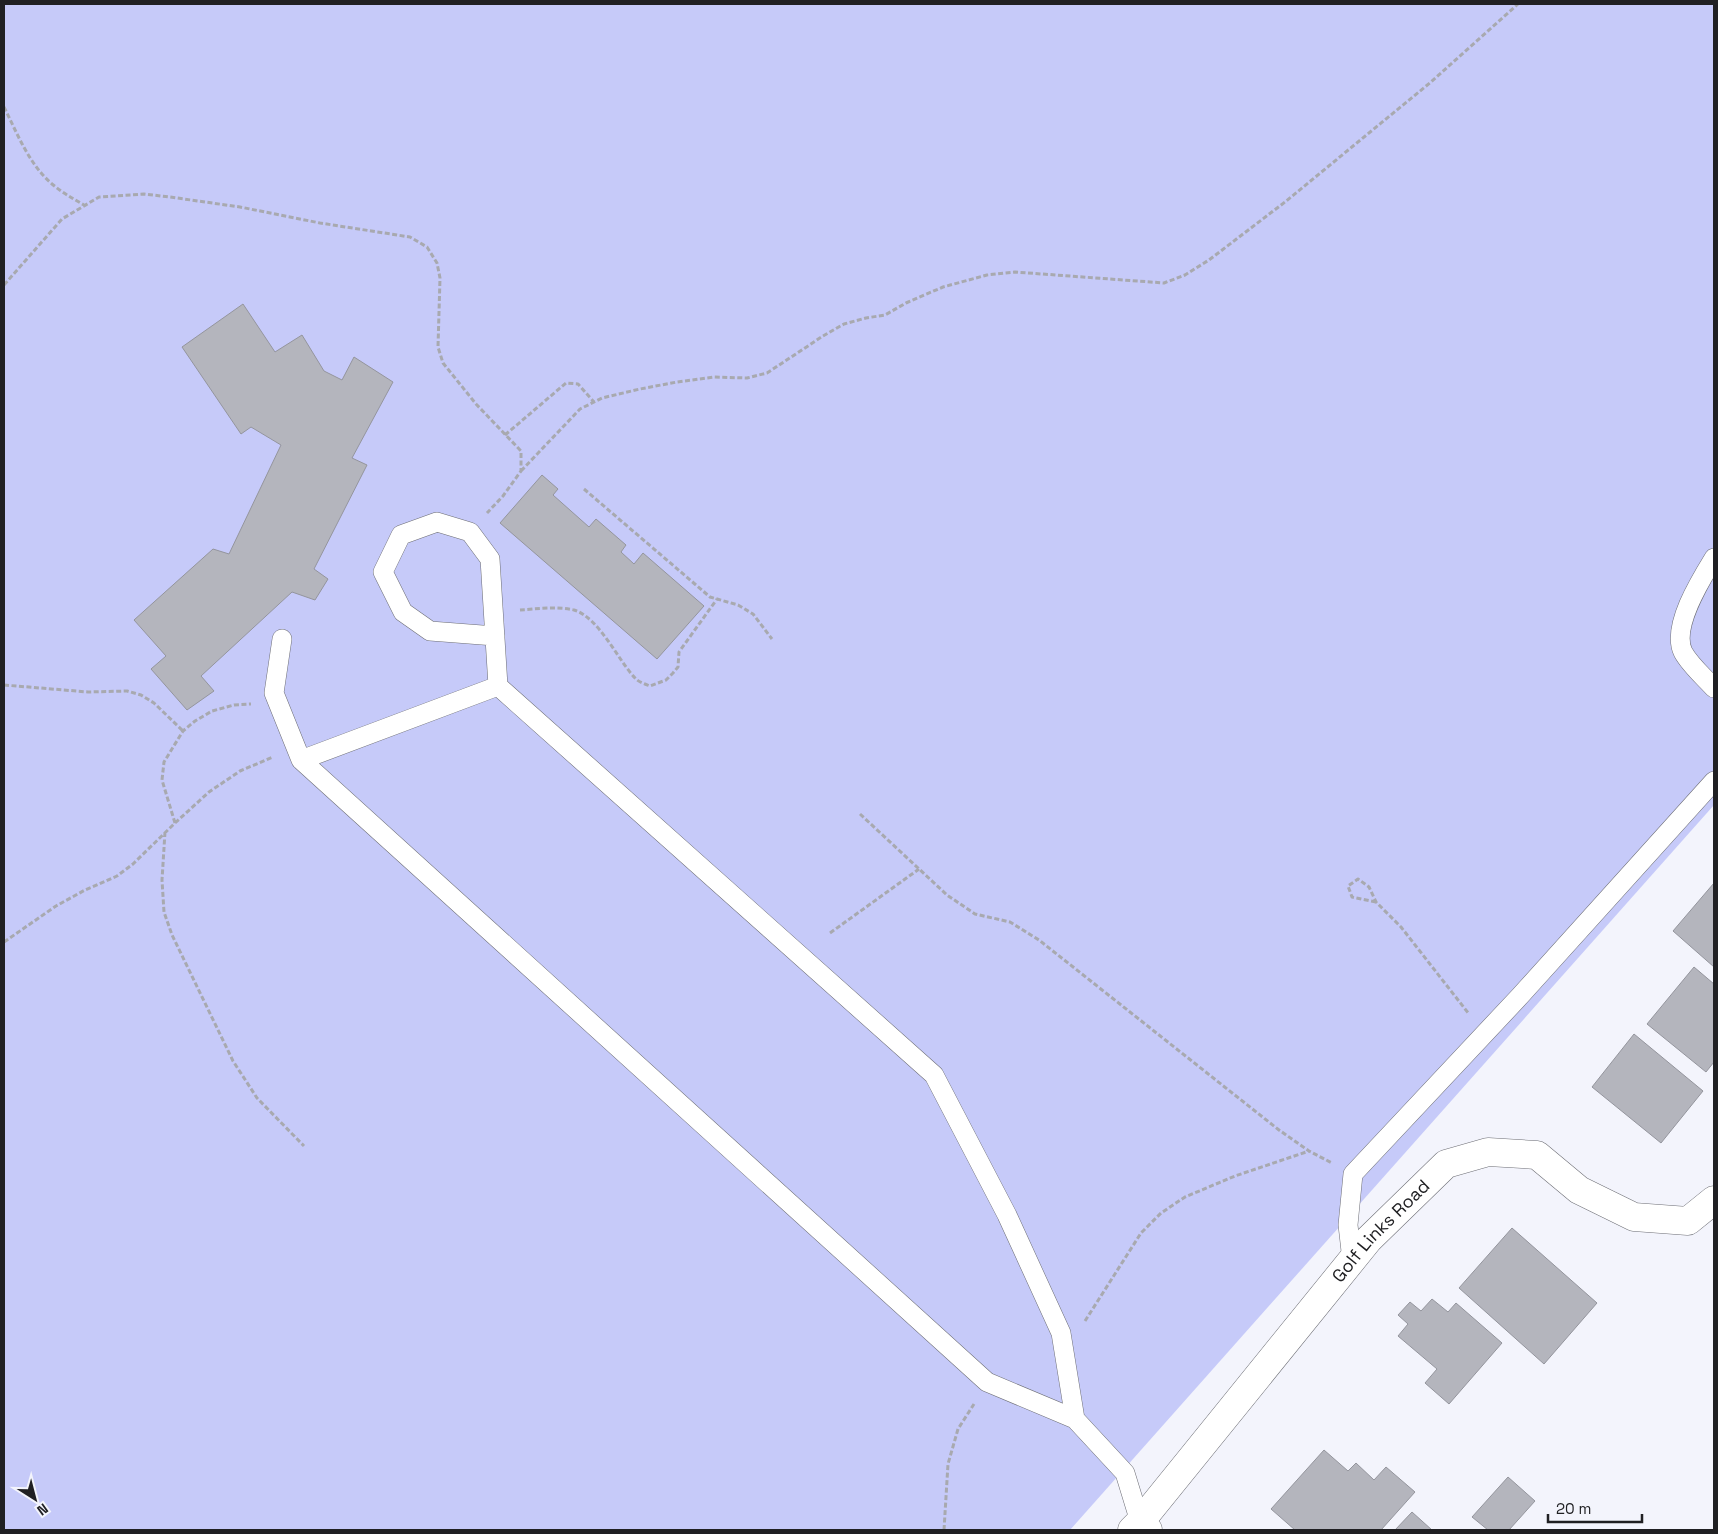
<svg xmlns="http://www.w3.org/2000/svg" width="1718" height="1534" viewBox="0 0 1718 1534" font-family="'Space Grotesk',sans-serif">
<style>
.green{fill:#c6caf9}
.building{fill:#b4b5bd;stroke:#94959d}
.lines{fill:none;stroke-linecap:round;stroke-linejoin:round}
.lane-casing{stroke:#6d6e75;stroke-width:20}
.street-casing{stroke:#6d6e75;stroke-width:29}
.secondary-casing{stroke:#6d6e75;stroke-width:29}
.path{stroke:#a8a9af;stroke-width:3;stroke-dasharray:5 2.5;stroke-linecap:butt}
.lane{stroke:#fff;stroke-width:19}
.street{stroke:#fff;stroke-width:28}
.secondary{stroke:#fff;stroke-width:28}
.labels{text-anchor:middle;stroke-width:4.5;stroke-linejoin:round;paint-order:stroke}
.street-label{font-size:18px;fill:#202023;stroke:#f3f4fc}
</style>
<rect width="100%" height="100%" fill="#f3f4fc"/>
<path class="green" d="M 4,4 L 1714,4 L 1714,805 L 1070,1530 L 4,1530 Z"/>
<path class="building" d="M 243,304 L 275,352 L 302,335 L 324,371 L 342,380 L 354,357 L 393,382 L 352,458 L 367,465 L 314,569 L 328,579 L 315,600 L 292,592 L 201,676 L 214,691 L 187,710 L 151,669 L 166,656 L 134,620 L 213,549 L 229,554 L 281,445 L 251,427 L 241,434 L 182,347 Z
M 542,475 L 558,489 L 553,495 L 589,527 L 596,519 L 626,545 L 621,552 L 634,564 L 643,553 L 704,606 L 657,659 L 500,523 Z
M 1714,883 L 1714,967 L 1673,931 Z
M 1694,967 L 1714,984 L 1714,1062 L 1706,1072 L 1647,1024 Z
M 1634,1034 L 1703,1091 L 1661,1143 L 1592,1087 Z
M 1512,1228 L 1597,1303 L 1544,1364 L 1459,1288 Z
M 1432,1299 L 1448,1312 L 1456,1303 L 1502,1343 L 1449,1404 L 1425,1383 L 1437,1369 L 1398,1336 L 1408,1324 L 1398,1315 L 1410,1302 L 1421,1311 Z
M 1324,1450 L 1348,1471 L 1356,1463 L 1374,1480 L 1386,1467 L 1415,1492 L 1381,1530 L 1295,1530 L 1271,1509 Z
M 1508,1477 L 1535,1501 L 1509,1530 L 1488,1530 L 1472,1517 Z
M 1412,1512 L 1432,1530 L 1395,1530 Z"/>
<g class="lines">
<g class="lane-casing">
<path id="lane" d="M 1714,558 C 1701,579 1671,627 1683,652 C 1690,665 1704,677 1714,688
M 495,636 L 430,631 L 403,612 L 383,572 L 401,535 L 437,522 L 470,532 L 490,559 L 498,686
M 282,639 L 274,693 L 301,760
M 1352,1260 L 1348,1225 L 1353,1174 L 1520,996 L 1714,781
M 1075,1419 L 1061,1333 L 1007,1215 L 934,1075 L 498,686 L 301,760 L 987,1382 L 1075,1419 L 1125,1473 L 1140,1522"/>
</g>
<g class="street-casing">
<g id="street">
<path id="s1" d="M 1140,1522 L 1369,1239 L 1446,1164 L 1488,1152 L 1537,1155 L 1579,1190 L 1634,1217 L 1688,1221 L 1714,1200"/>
</g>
</g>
<g class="secondary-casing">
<path id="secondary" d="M 1132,1530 L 1140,1522 L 1148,1530"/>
</g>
<path class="path" d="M 4,107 C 17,133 29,164 51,183 C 61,192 72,198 84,205
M 4,285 L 62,219 L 99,197 L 144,194 L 170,197 L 240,207 L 320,223 L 410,237 L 427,247 L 437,263 L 440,278 L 438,347 L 443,363 L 476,404 L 521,451 L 521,471 L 503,496 L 487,513
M 505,435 L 566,383 L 578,384 L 594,402
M 521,471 L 580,409 L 602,398 L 640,389 L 677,382 L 714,377 L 747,378 L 767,373 L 823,336 L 844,324 L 866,318 L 885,315 L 906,303 L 943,287 L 987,275 L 1015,272 L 1164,283 L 1185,275 L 1209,260 L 1285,202 L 1431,82 L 1518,4
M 584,489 L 710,597 L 738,605 L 753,614 L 772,639
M 520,610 C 536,609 557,606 574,610 C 600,618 618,661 636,679 C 639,682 645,684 650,686 L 666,680 L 673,673 L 678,667 L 679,652 L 717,599
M 4,685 L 88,692 L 127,691 L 141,695 L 154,703 L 183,731
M 860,814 L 947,895 L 975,914 L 1010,922 L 1039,940 L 1279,1130 L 1309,1151 L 1332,1163
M 175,823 L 162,780 L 164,762 L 183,731 L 195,721 L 212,711 L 234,705 L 251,704
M 165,832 L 162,880 L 164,912 L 172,935 L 233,1061 L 257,1098 L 304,1146
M 1376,902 L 1352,897 L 1348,886 L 1358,879 L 1369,887 L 1376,902 L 1401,927 L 1469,1014
M 830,933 L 919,869
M 4,942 L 56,906 L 85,890 L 117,876 L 133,864 L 175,823 L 209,792 L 240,771 L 273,757
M 1085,1321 L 1141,1233 L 1161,1213 L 1185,1197 L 1235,1176 L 1309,1151
M 944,1530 L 948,1464 L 958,1429 L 974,1404"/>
<use href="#lane" class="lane"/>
<use href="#street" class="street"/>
<use href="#secondary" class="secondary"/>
</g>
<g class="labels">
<g class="street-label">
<text dy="6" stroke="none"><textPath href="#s1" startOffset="378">Golf Links Road</textPath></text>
</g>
</g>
<rect width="1718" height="1534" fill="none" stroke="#202023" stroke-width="10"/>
<g transform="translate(35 1499) rotate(144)" stroke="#f3f4fc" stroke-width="4" paint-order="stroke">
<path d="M0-4L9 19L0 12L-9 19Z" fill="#202023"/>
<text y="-8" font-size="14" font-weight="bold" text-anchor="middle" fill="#202023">N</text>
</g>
<path d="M1548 1514v8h94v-8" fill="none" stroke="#202023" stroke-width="2.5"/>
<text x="1556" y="1514" font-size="15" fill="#202023" stroke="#f3f4fc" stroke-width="4" paint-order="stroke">20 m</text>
</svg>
